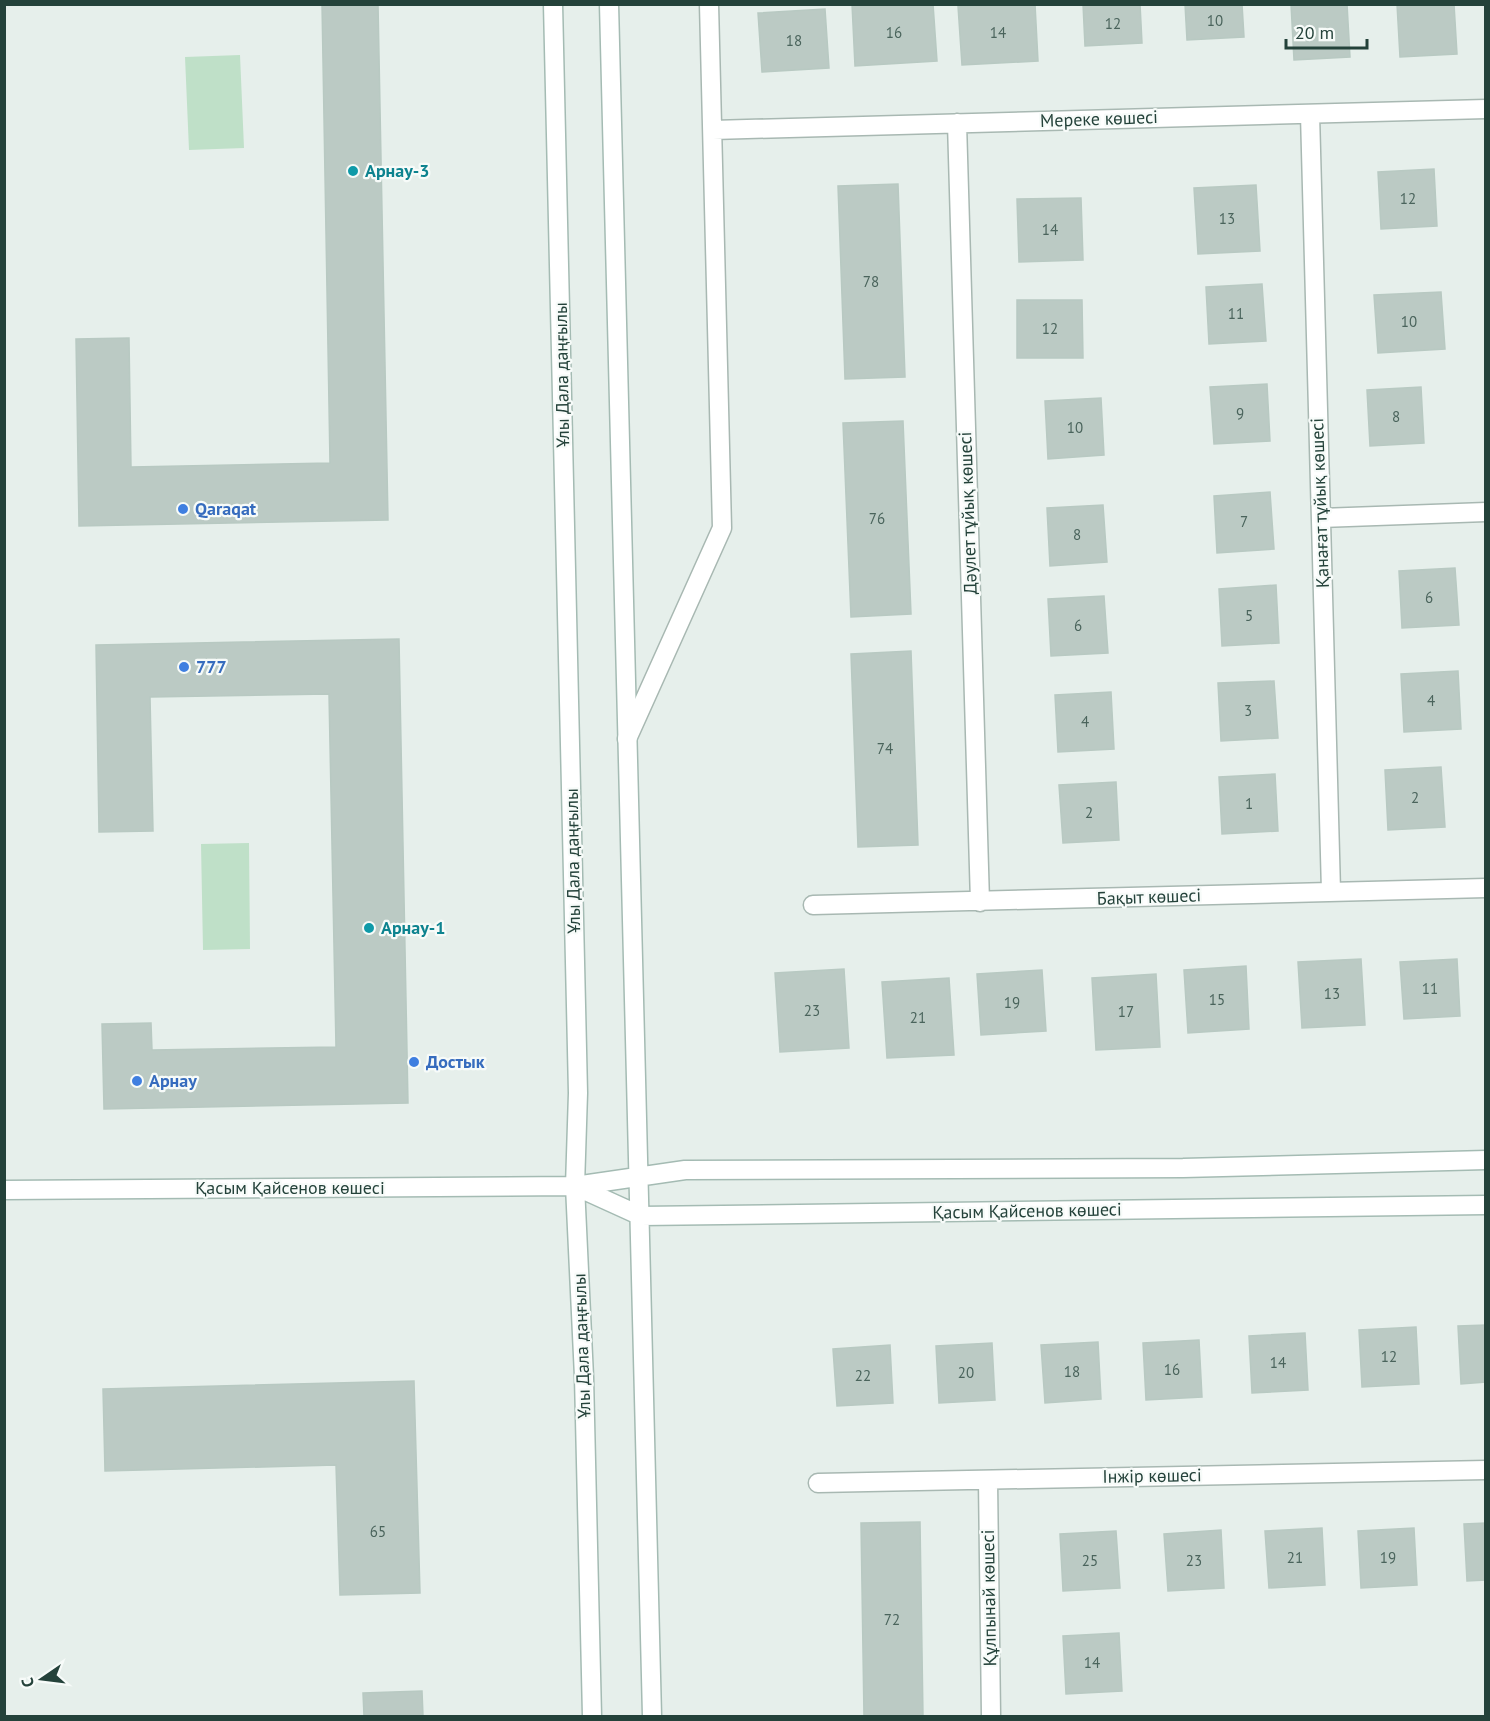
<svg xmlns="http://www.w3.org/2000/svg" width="1490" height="1721" viewBox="0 0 1490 1721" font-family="'PT Sans',sans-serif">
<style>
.green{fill:#bfe0c8}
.building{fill:#bbcac4;stroke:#b8c9c2;stroke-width:1.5}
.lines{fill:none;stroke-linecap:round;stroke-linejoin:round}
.street-casing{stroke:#a8b8b2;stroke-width:21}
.secondary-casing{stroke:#a4bbb3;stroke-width:21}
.street{stroke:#fff;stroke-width:18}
.secondary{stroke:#fff;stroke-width:18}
.culture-dot{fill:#0f9aa8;stroke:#f7fbf9;stroke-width:2}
.shop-dot{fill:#3f7fe0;stroke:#f7fbf9;stroke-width:2}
.labels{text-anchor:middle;stroke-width:4.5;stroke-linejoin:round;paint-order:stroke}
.number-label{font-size:15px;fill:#4a645c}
.street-label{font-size:18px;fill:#24423a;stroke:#f7fbf9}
.culture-label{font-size:18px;font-weight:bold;fill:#0d838f;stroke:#f7fbf9;text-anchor:start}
.shop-label{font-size:18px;font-weight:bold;fill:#366cbe;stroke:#f7fbf9;text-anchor:start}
</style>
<rect width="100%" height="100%" fill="#e6efeb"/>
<path class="green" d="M 240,55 L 244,148 L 189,150 L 185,57 Z
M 249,843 L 250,949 L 203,950 L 201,844 Z"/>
<path class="building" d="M 322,4 L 378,4 L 388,520 L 79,526 L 76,339 L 129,338 L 131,467 L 330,463 Z
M 852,4 L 933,4 L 937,61 L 855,66 Z
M 1035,4 L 1038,61 L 962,65 L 958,6 Z
M 1083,4 L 1140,4 L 1142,43 L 1085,46 Z
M 1185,4 L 1242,4 L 1244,37 L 1187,40 Z
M 1291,4 L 1347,4 L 1350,57 L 1294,60 Z
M 1397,4 L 1454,4 L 1457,54 L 1400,57 Z
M 825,9 L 829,68 L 762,72 L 758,13 Z
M 1434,169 L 1437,226 L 1381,229 L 1378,172 Z
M 898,184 L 905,377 L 845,379 L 838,186 Z
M 1256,185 L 1260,251 L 1198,254 L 1194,188 Z
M 1081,198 L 1083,260 L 1019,262 L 1017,199 Z
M 1262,284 L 1266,341 L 1209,344 L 1206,287 Z
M 1441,292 L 1445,349 L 1378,353 L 1374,295 Z
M 1017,300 L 1082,300 L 1083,358 L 1017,358 Z
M 1267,384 L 1270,441 L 1214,444 L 1210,387 Z
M 1421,387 L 1424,443 L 1370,446 L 1367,390 Z
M 1101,398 L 1104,455 L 1048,459 L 1045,401 Z
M 903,421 L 911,614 L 851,617 L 843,423 Z
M 1270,492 L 1274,549 L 1217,553 L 1214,496 Z
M 1103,505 L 1107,562 L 1050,566 L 1047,508 Z
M 1455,568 L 1459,625 L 1402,628 L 1399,571 Z
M 1276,585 L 1279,643 L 1222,646 L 1219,589 Z
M 1104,596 L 1108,653 L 1051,656 L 1048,599 Z
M 399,639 L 408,1103 L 104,1109 L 102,1024 L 151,1023 L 152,1050 L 336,1047 L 329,694 L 150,697 L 153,831 L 99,832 L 96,645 Z
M 911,651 L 918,845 L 858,847 L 851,654 Z
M 1458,671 L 1461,729 L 1404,732 L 1401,674 Z
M 1274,681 L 1278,738 L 1221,741 L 1218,683 Z
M 1111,692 L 1114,749 L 1058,752 L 1055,695 Z
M 1441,767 L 1445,827 L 1388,830 L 1385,770 Z
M 1275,774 L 1278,831 L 1222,834 L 1219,777 Z
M 1116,782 L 1119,840 L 1063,843 L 1059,785 Z
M 1361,959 L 1365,1025 L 1302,1028 L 1298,962 Z
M 1457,959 L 1460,1016 L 1404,1019 L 1400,962 Z
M 1246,966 L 1249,1029 L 1188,1033 L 1184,970 Z
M 844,969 L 849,1048 L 780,1052 L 775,973 Z
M 1042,970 L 1046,1031 L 981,1035 L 977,974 Z
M 1156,974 L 1160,1047 L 1096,1050 L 1092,978 Z
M 949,978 L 954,1055 L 887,1058 L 882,982 Z
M 1486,1325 L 1486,1382 L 1461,1384 L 1458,1326 Z
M 1416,1327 L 1419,1384 L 1362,1387 L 1359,1330 Z
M 1305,1333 L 1308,1390 L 1252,1393 L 1249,1336 Z
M 1199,1340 L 1202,1397 L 1146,1400 L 1143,1343 Z
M 1098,1342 L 1101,1399 L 1045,1403 L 1041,1345 Z
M 992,1343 L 995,1400 L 939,1403 L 936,1346 Z
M 890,1345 L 893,1403 L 837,1406 L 833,1349 Z
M 414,1381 L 420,1593 L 340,1595 L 336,1465 L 105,1471 L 103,1389 Z
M 920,1522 L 923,1716 L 864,1716 L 861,1523 Z
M 1486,1523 L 1486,1580 L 1467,1581 L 1464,1524 Z
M 1322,1528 L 1325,1585 L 1269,1588 L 1265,1531 Z
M 1414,1528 L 1417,1585 L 1361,1588 L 1358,1531 Z
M 1221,1530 L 1224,1588 L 1168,1591 L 1164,1534 Z
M 1116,1531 L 1120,1588 L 1063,1591 L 1060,1534 Z
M 1119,1633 L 1122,1691 L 1066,1694 L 1063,1636 Z
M 422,1691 L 423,1716 L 364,1716 L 363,1693 Z"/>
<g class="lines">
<g class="street-casing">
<path id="street" d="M 1310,114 L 1331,891
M 957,123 L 980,902
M 713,130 L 1486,109
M 1321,518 L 1486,512
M 627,739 L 722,528 L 709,4
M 813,905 L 1486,888
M 988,1480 L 991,1716
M 818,1483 L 1486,1470"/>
</g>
<g class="secondary-casing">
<path id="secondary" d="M 553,4 L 578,1093 L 575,1186 L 584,1377 L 592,1716
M 609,4 L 652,1716
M 575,1186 L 641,1216 L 1486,1205
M 4,1190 L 575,1186 L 685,1170 L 1183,1168 L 1486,1160"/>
</g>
<use href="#street" class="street"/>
<use href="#secondary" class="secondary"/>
</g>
<g class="culture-dot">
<circle cx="353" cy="171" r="6"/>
<circle cx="369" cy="928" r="6"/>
</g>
<g class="shop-dot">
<circle cx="183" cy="509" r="6"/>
<circle cx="184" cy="667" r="6"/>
<circle cx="414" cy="1062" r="6"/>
<circle cx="137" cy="1081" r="6"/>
</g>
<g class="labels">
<g class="number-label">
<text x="1215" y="26">10</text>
<text x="1113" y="29">12</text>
<text x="894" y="38">16</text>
<text x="998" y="38">14</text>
<text x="794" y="46">18</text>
<text x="1408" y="204">12</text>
<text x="1227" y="224">13</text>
<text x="1050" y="235">14</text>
<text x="871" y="287">78</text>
<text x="1236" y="319">11</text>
<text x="1409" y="327">10</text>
<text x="1050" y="334">12</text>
<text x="1240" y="419">9</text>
<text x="1396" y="422">8</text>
<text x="1075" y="433">10</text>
<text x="877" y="524">76</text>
<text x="1244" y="527">7</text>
<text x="1077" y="540">8</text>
<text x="1429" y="603">6</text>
<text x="1249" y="621">5</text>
<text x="1078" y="631">6</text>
<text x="1431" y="706">4</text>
<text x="1248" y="716">3</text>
<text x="1085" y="727">4</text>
<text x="885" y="754">74</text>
<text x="1415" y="803">2</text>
<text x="1249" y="809">1</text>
<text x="1089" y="818">2</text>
<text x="1430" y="994">11</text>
<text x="1332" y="999">13</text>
<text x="1217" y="1005">15</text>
<text x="1012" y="1008">19</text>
<text x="812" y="1016">23</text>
<text x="1126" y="1017">17</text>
<text x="918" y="1023">21</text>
<text x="1389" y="1362">12</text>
<text x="1278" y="1368">14</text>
<text x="1172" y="1375">16</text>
<text x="1072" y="1377">18</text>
<text x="966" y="1378">20</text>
<text x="863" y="1381">22</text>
<text x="378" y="1537">65</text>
<text x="1295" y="1563">21</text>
<text x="1388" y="1563">19</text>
<text x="1090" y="1566">25</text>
<text x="1194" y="1566">23</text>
<text x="892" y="1625">72</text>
<text x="1092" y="1668">14</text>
</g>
<g class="street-label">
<text transform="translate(1099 119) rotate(-2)" y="6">Мереке көшесі</text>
<text transform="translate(562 375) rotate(-91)" y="6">Ұлы Дала даңғылы</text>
<text transform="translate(1320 503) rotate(-92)" y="6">Қанағат тұйық көшесі</text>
<text transform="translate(968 513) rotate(-92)" y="6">Дәулет тұйық көшесі</text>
<text transform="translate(573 861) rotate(-91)" y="6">Ұлы Дала даңғылы</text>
<text transform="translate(1149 897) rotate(-2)" y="6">Бақыт көшесі</text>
<text x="290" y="1194">Қасым Қайсенов көшесі</text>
<text transform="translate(1027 1211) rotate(-1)" y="6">Қасым Қайсенов көшесі</text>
<text transform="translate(582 1346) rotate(-92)" y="6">Ұлы Дала даңғылы</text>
<text transform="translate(1152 1476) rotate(-1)" y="6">Інжір көшесі</text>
<text transform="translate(989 1598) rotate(-91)" y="6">Құлпынай көшесі</text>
</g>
<g class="culture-label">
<text x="365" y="177">Арнау-3</text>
<text x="381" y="934">Арнау-1</text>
</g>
<g class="shop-label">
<text x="195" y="515">Qaraqat</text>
<text x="196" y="673">777</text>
<text x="426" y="1068">Достык</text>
<text x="149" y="1087">Арнау</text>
</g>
</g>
<rect width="1490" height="1721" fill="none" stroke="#24423a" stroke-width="12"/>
<g transform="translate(42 1679) rotate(256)" stroke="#f7fbf9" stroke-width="4.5" paint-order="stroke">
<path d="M0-4.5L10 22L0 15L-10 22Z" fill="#24423a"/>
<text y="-9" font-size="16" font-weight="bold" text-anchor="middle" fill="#24423a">С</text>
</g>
<path d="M1286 39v9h81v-9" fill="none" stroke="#24423a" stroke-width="3"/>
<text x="1295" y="39" font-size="18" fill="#24423a" stroke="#f7fbf9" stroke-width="4.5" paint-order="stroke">20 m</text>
</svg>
